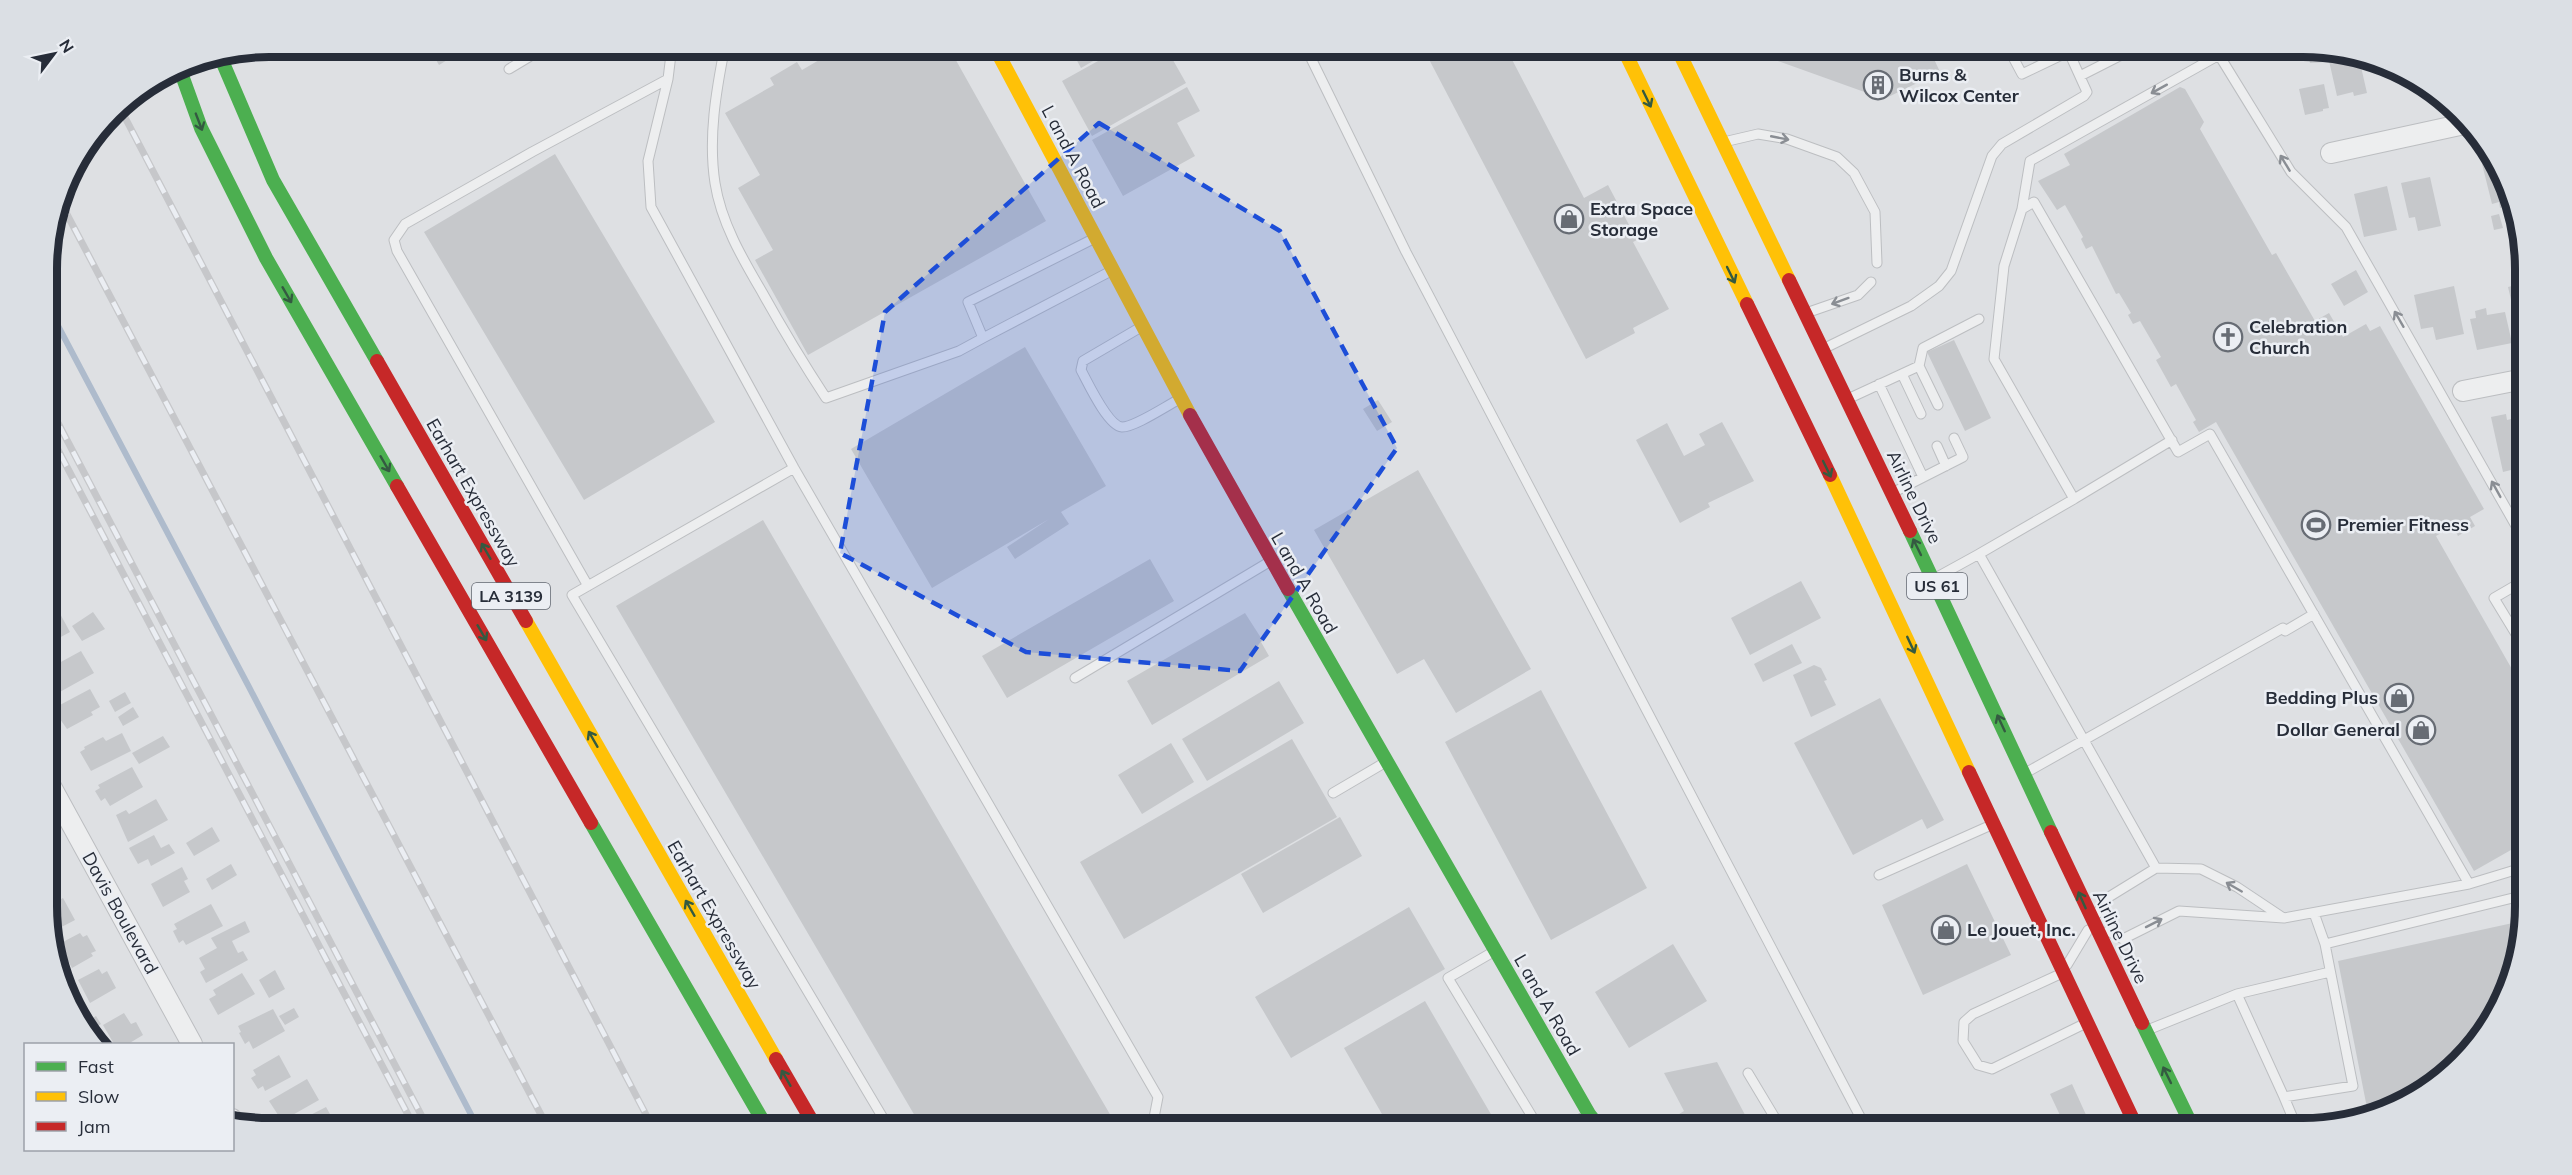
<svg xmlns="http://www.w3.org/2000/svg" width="2572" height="1175" viewBox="0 0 2572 1175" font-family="Mulish,sans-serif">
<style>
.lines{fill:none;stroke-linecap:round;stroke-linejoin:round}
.stream{stroke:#aebbcc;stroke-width:6}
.building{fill:#c6c8cb}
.lane-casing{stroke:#bcbec1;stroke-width:11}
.street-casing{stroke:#bcbec1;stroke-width:22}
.lane{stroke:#edeeef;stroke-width:9}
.street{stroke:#edeeef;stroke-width:20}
.fast{stroke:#4caf50;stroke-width:14}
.slow{stroke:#ffc107;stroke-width:14}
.jam{stroke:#c62828;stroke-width:14}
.rail-casing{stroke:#c6c7ca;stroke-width:7}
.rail{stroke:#ebeef3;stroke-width:4.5;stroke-dasharray:14;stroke-linecap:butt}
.oneway{stroke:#8a8e94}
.oneway2{stroke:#345a41}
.marked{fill:#1d4ed8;fill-opacity:0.2;stroke:#1d4ed8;stroke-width:4.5;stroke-dasharray:12 8;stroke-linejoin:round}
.labels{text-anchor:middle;stroke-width:5;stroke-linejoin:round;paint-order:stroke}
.shield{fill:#ebeef3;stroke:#626771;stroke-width:1.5}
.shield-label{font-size:16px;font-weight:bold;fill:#272d39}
.poi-label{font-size:18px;font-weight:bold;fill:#272d39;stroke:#ebeef3;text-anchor:start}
.street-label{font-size:18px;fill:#272d39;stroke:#ebeef3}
.rim{fill:none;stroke:#272d39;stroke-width:8}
</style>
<rect width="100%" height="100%" fill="#dee0e3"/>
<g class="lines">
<path class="stream" d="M 47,305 L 249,687 L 478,1128"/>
</g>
<path class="building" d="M 303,46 L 321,46 L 324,53 L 309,60 Z
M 428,46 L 470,46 L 439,65 Z
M 843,46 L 948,46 L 1046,221 L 808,355 L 755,260 L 773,250 L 738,188 L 760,175 L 725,113 L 774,85 L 770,78 L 797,62 L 802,70 Z
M 1069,46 L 1119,46 L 1081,68 Z
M 1125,46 L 1165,46 L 1186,83 L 1092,136 L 1062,81 Z
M 1422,46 L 1505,46 L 1584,198 L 1608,185 L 1637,240 L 1633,242 L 1669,309 L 1633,328 L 1635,333 L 1586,359 Z
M 1736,46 L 1928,46 L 1940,72 L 1884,99 Z
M 2306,47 L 2324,51 L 2327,62 L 2310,63 Z
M 2327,52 L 2359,58 L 2367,93 L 2354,96 L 2353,92 L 2337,96 Z
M 2324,84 L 2329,108 L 2323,109 L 2323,111 L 2305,115 L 2299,89 Z
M 1187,87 L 1200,111 L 1177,123 L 1195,156 L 1123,196 L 1092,140 Z
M 2180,87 L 2185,89 L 2204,122 L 2200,129 L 2272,255 L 2276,253 L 2315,321 L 2329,313 L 2343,337 L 2366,324 L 2370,331 L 2380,326 L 2484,509 L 2470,517 L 2475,526 L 2458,536 L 2453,526 L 2436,536 L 2525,692 L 2525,842 L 2474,871 L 2216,422 L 2199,432 L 2193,422 L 2196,420 L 2176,384 L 2171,387 L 2156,360 L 2161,357 L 2140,321 L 2133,324 L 2128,315 L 2131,313 L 2119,293 L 2116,294 L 2092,246 L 2086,249 L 2081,239 L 2083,237 L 2065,205 L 2057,210 L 2038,181 L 2070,165 L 2064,154 Z
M 555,154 L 715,422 L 584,500 L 424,232 Z
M 2495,161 L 2509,184 L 2518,218 L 2508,220 L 2505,207 L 2500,208 L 2499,202 L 2492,204 L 2482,164 Z
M 2430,177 L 2441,226 L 2418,231 L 2415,217 L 2409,218 L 2401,183 Z
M 2387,186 L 2397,230 L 2364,237 L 2354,194 Z
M 2499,214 L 2503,228 L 2494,230 L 2491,216 Z
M 2524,251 L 2524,268 L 2523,268 L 2518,252 Z
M 2356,270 L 2368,292 L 2344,306 L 2331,284 Z
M 2524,283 L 2524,337 L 2520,338 L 2508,287 Z
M 2454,286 L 2464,334 L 2436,340 L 2433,327 L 2421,329 L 2414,295 Z
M 2486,308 L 2487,315 L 2505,312 L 2512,343 L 2477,350 L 2470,319 L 2476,318 L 2475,311 Z
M 1954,340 L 1991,418 L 1965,431 L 1927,352 Z
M 1025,347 L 1106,486 L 1061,512 L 1069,524 L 1015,559 L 1007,547 L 1049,519 L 932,588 L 851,449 Z
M 1378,400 L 1392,422 L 1377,431 L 1363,409 Z
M 2506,414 L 2507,420 L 2515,418 L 2518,433 L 2524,432 L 2524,489 L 2516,491 L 2511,470 L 2503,472 L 2491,417 Z
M 1722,422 L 1754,481 L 1708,503 L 1710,507 L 1680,523 L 1636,440 L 1667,423 L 1684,456 L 1705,445 L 1699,434 Z
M 1418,470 L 1531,669 L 1456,713 L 1424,659 L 1397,674 L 1314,530 Z
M 763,520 L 1118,1128 L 922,1128 L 616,606 Z
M 1150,559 L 1174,601 L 1007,698 L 982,656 Z
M 1801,581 L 1821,618 L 1750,655 L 1731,618 Z
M 58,610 L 70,632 L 48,644 L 48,616 Z
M 93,612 L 105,629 L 82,641 L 72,626 Z
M 1245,613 L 1263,641 L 1261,642 L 1269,656 L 1152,725 L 1127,681 Z
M 1792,644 L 1802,663 L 1763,682 L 1754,664 Z
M 81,651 L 94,673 L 58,693 L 53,683 L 48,686 L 48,669 Z
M 1814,665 L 1821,668 L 1827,680 L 1824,681 L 1836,705 L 1811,717 L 1793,675 Z
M 1279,681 L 1304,723 L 1207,781 L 1182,739 Z
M 90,689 L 100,707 L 91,712 L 93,715 L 67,729 L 55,712 L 60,709 L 58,706 Z
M 1541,690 L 1647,888 L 1551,940 L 1445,742 Z
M 125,692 L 131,703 L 115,712 L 109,701 Z
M 1880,698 L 1944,820 L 1927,829 L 1922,819 L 1853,855 L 1794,743 Z
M 133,707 L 139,717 L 123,726 L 118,717 Z
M 122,733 L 131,751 L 91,771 L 80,752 L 85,749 L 84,747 L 103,737 L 106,741 Z
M 163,736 L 170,747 L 139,764 L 132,753 Z
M 1292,739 L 1337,817 L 1124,939 L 1080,862 Z
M 1171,743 L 1194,782 L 1142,814 L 1118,775 Z
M 132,767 L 143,787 L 110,806 L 105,798 L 101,801 L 95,791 L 100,788 L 98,785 Z
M 156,799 L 168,820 L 128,842 L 116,815 L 126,810 L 129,814 Z
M 1340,817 L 1362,856 L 1263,913 L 1241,874 Z
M 212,827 L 220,841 L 194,856 L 186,843 Z
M 154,835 L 161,848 L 169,844 L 175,853 L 151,866 L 148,859 L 138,864 L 129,848 Z
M 231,864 L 237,875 L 212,890 L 206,879 Z
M 1967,864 L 2011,955 L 1923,995 L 1882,905 Z
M 182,867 L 188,879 L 184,881 L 190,892 L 163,907 L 151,884 Z
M 48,880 L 56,894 L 48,898 Z
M 63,898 L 75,920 L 48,934 L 48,906 Z
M 211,904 L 223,926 L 186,945 L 183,940 L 179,943 L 173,931 L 177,929 L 174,924 Z
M 1409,907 L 1445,969 L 1291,1058 L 1255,997 Z
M 245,921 L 250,932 L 232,941 L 238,953 L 243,951 L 248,960 L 206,983 L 200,972 L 205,969 L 199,958 L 217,948 L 211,938 Z
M 2522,921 L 2508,991 L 2479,1042 L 2427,1091 L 2369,1118 L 2338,961 Z
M 80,933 L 83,937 L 87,935 L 96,951 L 91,953 L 93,956 L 72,968 L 59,944 Z
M 1673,944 L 1707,1001 L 1629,1048 L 1595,992 Z
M 99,969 L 102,974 L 107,971 L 116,988 L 90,1003 L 78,980 Z
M 275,970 L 285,989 L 269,998 L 259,980 Z
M 242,973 L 255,994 L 218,1015 L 209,999 L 216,995 L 213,990 Z
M 1425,1001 L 1492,1116 L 1472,1128 L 1390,1128 L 1344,1048 Z
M 294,1008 L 299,1017 L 285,1025 L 279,1016 Z
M 273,1009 L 285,1031 L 253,1049 L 249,1041 L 245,1044 L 239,1033 L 241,1032 L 238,1026 Z
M 124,1013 L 131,1024 L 136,1022 L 143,1035 L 128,1044 L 114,1044 L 103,1025 Z
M 96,1016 L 101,1024 L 89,1032 L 85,1023 Z
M 279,1055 L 291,1077 L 265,1091 L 263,1086 L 258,1089 L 251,1078 L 256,1075 L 253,1070 Z
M 1717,1062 L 1752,1128 L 1693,1128 L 1691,1126 L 1683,1128 L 1676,1116 L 1684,1111 L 1664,1073 Z
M 307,1079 L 319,1100 L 282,1121 L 269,1101 Z
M 2072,1084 L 2092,1128 L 2066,1128 L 2050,1094 Z
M 326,1107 L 338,1128 L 285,1128 Z
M 2361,1114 L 2363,1119 L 2340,1123 L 2340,1122 Z
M 1295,1118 L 1301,1128 L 1280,1128 Z"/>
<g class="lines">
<g class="lane-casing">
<path id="lane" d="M 672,46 L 668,79 L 648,161 L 651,207 L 794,468 L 1158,1097 L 1152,1128
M 725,46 C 716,91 708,138 715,183 C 721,222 742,258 762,292 C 782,328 803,363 826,398 L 959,351 L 983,338 L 968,302 L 1093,239
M 1305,46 L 1406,252 L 1866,1128
M 2007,46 L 2022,74 L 2068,52
M 509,69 L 529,57 L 539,46
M 2080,76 L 2139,46
M 1728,141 L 1758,134 L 1787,139 L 1837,157 L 1854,173 L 1875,212 L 1877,263
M 2022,209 L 2030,161 L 2219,55 L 2291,172 L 2346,227 L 2524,540
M 1809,312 L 1858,295 L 1871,282
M 1141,327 L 1083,361 L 1081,370 C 1088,383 1108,426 1122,427 C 1135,427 1166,406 1178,400
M 983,338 L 1111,271
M 1827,347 L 1911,306 L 1939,286 L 1951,271 L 1992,156 L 2002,144 L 2084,96 L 2087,92 L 2066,46
M 1919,366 L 1923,348 L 1979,319
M 1902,374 L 1921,414
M 1879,384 L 1923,477
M 1852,397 L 1919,366 L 1938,405
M 1937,446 L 1946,466
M 794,468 L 572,595 L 889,1128
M 1896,491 L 1963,457 L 1954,438
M 2074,499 L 2172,440
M 1939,576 L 1979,554
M 2525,580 L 2494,598 L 2525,649
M 588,586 L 397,251 L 394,240 L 405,224 L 532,152 L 668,79
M 2285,631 L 2314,614
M 1075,678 L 1269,562
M 2029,771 L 2283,628
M 1333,793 L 1384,763
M 1879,875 L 1989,826
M 2469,884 L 2525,867
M 2098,913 L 2104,900 L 2156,868 L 2201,869 L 2237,887 L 2282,917
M 2314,913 L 2325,944 L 2525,895
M 2108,931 L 2123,939 L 2179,911 L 2284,918 L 2469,884 L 2210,434 L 2178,452 L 2034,202 L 2022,209 L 2004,266 L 1994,359 L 2074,499 L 1979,554 L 2156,868
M 1493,952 L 1448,978 L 1539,1128
M 2067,965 L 2088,930
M 2058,975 L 1973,1014 L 1964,1022 L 1963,1041 L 1978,1065 L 1992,1069 L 2082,1025
M 2237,994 L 2330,972
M 2150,1029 L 2237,994 L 2284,1097
M 1748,1073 L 1781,1128
M 1565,1128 L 1587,1115
M 2297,1128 L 2284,1097 L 2353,1086 L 2325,944"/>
</g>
<g class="street-casing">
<path id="street" d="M 2331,153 L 2469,123
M 2463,391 L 2524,379
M 48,781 L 192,1044
M 232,1119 L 234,1121"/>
</g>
<use href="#lane" class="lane"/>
<use href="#street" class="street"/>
<path class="fast" d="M 220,56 L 273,180 L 377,361
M 179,67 L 201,128 L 266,258 L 397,486
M 1910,531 L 2051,832
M 1288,589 L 1589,1114 L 1600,1128
M 591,823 L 767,1128
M 2142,1023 L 2193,1128"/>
<path class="slow" d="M 994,46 L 1190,415
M 1622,46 L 1747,304
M 1676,46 L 1789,280
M 1830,475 L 1969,772
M 526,621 L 776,1059"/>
<path class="jam" d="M 1789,280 L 1910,531
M 1747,304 L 1830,475
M 377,361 L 526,621
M 1190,415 L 1288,589
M 397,486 L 591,823
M 1969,772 L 2137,1128
M 2051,832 L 2142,1023
M 776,1059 L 816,1128"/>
<g class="rail-casing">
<path id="rail" d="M 119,106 L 653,1128
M 61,203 L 548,1128
M 47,402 L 428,1128
M 47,429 L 415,1128"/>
</g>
<use href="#rail" class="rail"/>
</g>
<defs><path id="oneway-shaft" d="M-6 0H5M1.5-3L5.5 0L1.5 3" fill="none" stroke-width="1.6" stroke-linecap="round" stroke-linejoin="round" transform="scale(1.5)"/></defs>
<g class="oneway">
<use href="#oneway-shaft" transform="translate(2159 89) rotate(151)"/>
<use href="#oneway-shaft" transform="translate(1780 138) rotate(11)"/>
<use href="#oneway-shaft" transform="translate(2285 163) rotate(-121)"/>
<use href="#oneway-shaft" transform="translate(1840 301) rotate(160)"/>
<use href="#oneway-shaft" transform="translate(2399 319) rotate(-120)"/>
<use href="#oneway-shaft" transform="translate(2496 489) rotate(-119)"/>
<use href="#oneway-shaft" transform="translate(2234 887) rotate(-150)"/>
<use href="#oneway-shaft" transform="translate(2154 923) rotate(-27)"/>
</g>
<g class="oneway2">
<use href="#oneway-shaft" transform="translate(1647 99) rotate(64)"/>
<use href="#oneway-shaft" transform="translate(199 122) rotate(69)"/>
<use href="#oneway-shaft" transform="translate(1731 275) rotate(64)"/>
<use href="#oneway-shaft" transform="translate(287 295) rotate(60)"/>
<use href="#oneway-shaft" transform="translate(385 464) rotate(60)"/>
<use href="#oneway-shaft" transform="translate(1827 469) rotate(64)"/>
<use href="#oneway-shaft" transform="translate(1917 547) rotate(-116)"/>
<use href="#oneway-shaft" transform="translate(486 551) rotate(-120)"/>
<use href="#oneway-shaft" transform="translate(482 633) rotate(60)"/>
<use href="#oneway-shaft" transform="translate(1911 645) rotate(65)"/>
<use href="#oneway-shaft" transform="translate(2001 723) rotate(-115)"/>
<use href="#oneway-shaft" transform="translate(593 739) rotate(-120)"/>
<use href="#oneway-shaft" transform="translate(2082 900) rotate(-114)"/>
<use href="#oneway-shaft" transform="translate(690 908) rotate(-120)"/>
<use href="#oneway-shaft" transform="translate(2167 1075) rotate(-116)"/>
<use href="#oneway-shaft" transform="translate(786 1078) rotate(-120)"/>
</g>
<path class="marked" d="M 1099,123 L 1280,231 L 1397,448 L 1240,671 L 1026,652 L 840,553 L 885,312 Z"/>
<defs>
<g id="building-ring" transform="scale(1.5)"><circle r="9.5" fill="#ebeef3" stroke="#676c74" stroke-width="1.5"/><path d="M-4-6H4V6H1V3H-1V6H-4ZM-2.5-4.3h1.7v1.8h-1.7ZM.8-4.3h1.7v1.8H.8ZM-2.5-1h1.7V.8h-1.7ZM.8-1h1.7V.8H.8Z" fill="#676c74"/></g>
<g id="shop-ring" transform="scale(1.5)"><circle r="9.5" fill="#ebeef3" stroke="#676c74" stroke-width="1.5"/><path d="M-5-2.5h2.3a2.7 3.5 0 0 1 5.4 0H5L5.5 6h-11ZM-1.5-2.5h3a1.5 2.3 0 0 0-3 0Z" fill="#676c74"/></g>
<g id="church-ring" transform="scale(1.5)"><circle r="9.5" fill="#ebeef3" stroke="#676c74" stroke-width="1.5"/><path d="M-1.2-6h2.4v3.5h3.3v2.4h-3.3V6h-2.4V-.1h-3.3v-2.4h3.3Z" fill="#676c74"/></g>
<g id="stadium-ring" transform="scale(1.5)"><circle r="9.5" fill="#ebeef3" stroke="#676c74" stroke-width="1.5"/><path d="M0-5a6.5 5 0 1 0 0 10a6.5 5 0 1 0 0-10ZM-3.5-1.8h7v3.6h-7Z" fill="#676c74"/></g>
</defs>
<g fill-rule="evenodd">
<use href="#building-ring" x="1878" y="85"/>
<use href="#shop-ring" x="1569" y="219"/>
<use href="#church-ring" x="2228" y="337"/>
<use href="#stadium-ring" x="2316" y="525"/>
<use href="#shop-ring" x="2399" y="698"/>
<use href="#shop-ring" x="2421" y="730"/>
<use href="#shop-ring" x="1946" y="930"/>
</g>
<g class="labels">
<g class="shield">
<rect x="1907" y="573" width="60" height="26" rx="4.5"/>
<rect x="472" y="583" width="78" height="26" rx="4.5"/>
</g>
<g class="shield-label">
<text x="1937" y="592">US 61</text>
<text x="511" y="602">LA 3139</text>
</g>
<g class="poi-label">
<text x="1899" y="81">Burns &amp;<tspan x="1899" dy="21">Wilcox Center</tspan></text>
<text x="1590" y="215">Extra Space<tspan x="1590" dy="21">Storage</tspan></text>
<text x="2249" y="333">Celebration<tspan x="2249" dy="21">Church</tspan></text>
<text x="2337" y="531">Premier Fitness</text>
<text x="2378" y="704" text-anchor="end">Bedding Plus</text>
<text x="2400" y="736" text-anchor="end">Dollar General</text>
<text x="1967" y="936">Le Jouet, Inc.</text>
</g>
<g class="street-label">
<text transform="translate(1073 157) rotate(62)" y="6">L and A Road</text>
<text transform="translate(473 493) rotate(60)" y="6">Earhart Expressway</text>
<text transform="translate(1914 497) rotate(64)" y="6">Airline Drive</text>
<text transform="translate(1304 583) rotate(60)" y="6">L and A Road</text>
<text transform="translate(120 913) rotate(61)" y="6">Davis Boulevard</text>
<text transform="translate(714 915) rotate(60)" y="6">Earhart Expressway</text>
<text transform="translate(2120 937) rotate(64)" y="6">Airline Drive</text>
<text transform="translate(1547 1005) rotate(60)" y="6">L and A Road</text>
</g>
</g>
<path d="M0 0H2572V1175H0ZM269 57H2303A212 212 0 0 1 2515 269V906A212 212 0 0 1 2303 1118H269A212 212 0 0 1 57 906V269A212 212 0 0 1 269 57Z" fill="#dbdfe4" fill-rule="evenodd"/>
<path class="rim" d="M269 57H2303A212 212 0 0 1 2515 269V906A212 212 0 0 1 2303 1118H269A212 212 0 0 1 57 906V269A212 212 0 0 1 269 57Z"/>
<rect x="24" y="1043" width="210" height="108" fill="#ebeef3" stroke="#9da1a9" stroke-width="1.5"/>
<rect x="36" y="1062" width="30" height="9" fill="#4caf50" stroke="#9da1a9" stroke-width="1.5"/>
<text x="78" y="1073" font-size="18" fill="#272d39">Fast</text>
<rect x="36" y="1092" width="30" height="9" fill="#ffc107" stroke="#9da1a9" stroke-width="1.5"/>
<text x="78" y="1103" font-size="18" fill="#272d39">Slow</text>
<rect x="36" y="1122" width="30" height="9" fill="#c62828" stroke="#9da1a9" stroke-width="1.5"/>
<text x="78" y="1133" font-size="18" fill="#272d39">Jam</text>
<g transform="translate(54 54) rotate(58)" stroke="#ebeef3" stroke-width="4.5" paint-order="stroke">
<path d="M0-4.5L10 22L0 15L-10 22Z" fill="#272d39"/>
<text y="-9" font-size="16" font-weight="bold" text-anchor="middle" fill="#272d39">N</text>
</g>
</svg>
